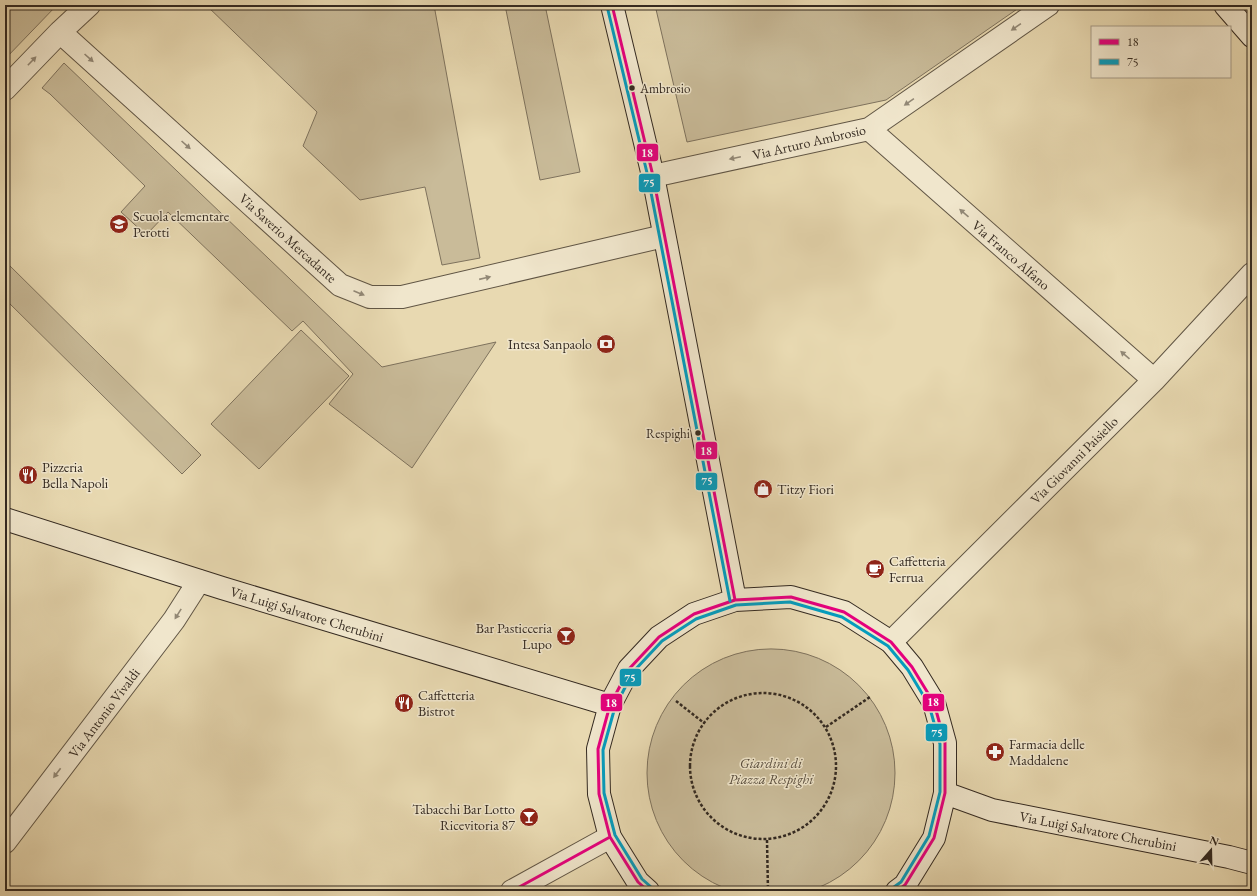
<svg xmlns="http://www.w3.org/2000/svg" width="1257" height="896" viewBox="0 0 1257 896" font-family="'EB Garamond',serif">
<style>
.green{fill:#c9bb99;stroke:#7e725d}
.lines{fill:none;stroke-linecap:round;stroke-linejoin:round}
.street-casing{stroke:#615645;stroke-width:24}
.secondary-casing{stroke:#342a21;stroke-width:24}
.path{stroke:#342a21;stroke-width:2.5;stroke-dasharray:3 2;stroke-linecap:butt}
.street{stroke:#f0e6cc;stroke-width:22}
.secondary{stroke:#f0e6cc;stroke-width:22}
.bus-1-casing{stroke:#f0e6cc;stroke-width:6}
.bus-2-casing{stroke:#f0e6cc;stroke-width:6}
.bus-1{stroke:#e5007d;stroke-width:3}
.bus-2{stroke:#059cbd;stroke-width:3}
.oneway{fill:#928876}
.bus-dot{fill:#342a21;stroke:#f0e6cc;stroke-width:1.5}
.labels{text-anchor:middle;stroke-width:3;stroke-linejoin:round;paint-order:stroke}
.bus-label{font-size:13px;fill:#342a21;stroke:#f0e6cc;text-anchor:start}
.street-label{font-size:14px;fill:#342a21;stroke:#f0e6cc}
.poi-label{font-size:14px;fill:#342a21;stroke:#f0e6cc;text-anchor:start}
.park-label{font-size:14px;font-style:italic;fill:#594e3f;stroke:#f0e6cc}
.line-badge{stroke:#f0e6cc;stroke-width:1.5}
.badge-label{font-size:11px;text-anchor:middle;font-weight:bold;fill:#fff}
</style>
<rect width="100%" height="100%" fill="#e8d9b1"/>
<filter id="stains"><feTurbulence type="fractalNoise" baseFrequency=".005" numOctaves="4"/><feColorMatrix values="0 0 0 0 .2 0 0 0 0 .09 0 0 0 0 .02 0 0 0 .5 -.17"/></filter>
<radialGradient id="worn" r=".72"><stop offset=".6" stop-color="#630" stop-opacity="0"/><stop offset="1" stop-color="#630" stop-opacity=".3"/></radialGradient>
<path class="green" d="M 10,5 L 57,5 L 5,59 L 5,10 Z
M 206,5 L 434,5 L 480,258 L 442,265 L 425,187 L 360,200 L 303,146 L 317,112 Z
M 505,5 L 545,5 L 580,172 L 540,180 Z
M 655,5 L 1023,5 L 886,100 L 687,142 Z
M 64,63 L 382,367 L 496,342 L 412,468 L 329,404 L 353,374 L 303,321 L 292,331 L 168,212 L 146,235 L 121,212 L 145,186 L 50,94 L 42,88 Z
M 5,261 L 201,455 L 182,474 L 5,299 Z
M 301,330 L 349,376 L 259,469 L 211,424 Z
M647 773a124 124 0 1 1 248 0a124 124 0 1 1-248 0Z"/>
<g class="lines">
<g class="street-casing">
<path id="street" d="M 60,32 L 340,285 L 370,297 L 402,297 L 664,236
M 5,89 L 60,32 L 89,5
M 869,129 L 1154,380
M 653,176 L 869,129 L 1048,5
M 891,642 L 1154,380 L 1252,274
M 5,842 L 174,620 L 199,581
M 512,891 L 610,837"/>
</g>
<g class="secondary-casing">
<path id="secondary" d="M 612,5 L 653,176 L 735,600
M 1225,5 L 1252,36
M 5,519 L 222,588 L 610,705
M 945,793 L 992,810 L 1229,857 L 1252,863
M 648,891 L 638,882 L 610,837 L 599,794 L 598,749 L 610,705 L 629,669 L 659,637 L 694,614 L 735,600 L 791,597 L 844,612 L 891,642 L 912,667 L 934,703 L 945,743 L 945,793 L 934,838 L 905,885 L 897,891"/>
</g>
<path class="path" d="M690 766a73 73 0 1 1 146 0a73 73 0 1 1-146 0Z
M 676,701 L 704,723
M 826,727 L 870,697
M 767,840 L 768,891"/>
<use href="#street" class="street"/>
<use href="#secondary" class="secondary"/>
<g class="bus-1-casing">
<path id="bus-1" d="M 612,5 L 653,176 L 735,600
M 512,891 L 610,837
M 648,891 L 638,882 L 610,837 L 599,794 L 598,749 L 610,705 L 629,669 L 659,637 L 694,614 L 735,600 L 791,597 L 844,612 L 891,642 L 912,667 L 934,703 L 945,743 L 945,793 L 934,838 L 905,885 L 897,891"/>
</g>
<g class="bus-2-casing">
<path id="bus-2" d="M 607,6 L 648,177 L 730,601
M 651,887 L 642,879 L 615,835 L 604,793 L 603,750 L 615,707 L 633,672 L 662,641 L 696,619 L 736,605 L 790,602 L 842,617 L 888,646 L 908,670 L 929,705 L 940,744 L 940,792 L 929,836 L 901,882 L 894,887"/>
</g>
<use href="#bus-1" class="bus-1"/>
<use href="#bus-2" class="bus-2"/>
</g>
<defs><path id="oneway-solid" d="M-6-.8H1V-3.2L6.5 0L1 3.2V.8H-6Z"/></defs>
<g class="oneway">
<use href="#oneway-solid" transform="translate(1016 27) rotate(145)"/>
<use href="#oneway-solid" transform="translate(89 58) rotate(42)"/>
<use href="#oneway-solid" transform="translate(32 61) rotate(-46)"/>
<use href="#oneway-solid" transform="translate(909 102) rotate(145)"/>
<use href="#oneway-solid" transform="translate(186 145) rotate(42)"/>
<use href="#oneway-solid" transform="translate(735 158) rotate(168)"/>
<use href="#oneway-solid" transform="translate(964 213) rotate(-139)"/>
<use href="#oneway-solid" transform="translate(485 278) rotate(-13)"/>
<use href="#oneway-solid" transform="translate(359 293) rotate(23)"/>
<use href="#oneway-solid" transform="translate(1125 355) rotate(-139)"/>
<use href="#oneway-solid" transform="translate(178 614) rotate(122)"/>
<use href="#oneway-solid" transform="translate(57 773) rotate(127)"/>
</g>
<defs>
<g id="school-disc" transform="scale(1)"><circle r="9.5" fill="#8f2418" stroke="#f0e6cc"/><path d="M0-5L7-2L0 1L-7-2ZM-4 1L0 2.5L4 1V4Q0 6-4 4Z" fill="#fff"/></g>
<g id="bank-disc" transform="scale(1)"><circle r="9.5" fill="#8f2418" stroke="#f0e6cc"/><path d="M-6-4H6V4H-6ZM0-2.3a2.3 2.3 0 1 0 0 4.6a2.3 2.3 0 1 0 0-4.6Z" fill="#fff"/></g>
<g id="restaurant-disc" transform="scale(1)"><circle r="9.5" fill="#8f2418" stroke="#f0e6cc"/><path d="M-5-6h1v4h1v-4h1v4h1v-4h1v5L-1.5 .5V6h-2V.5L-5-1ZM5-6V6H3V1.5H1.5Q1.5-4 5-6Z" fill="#fff"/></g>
<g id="shop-disc" transform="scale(1)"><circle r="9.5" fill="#8f2418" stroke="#f0e6cc"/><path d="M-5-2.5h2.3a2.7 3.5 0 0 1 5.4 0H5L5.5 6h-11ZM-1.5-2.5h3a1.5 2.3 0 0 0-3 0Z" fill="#fff"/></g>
<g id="cafe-disc" transform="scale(1)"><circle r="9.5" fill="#8f2418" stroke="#f0e6cc"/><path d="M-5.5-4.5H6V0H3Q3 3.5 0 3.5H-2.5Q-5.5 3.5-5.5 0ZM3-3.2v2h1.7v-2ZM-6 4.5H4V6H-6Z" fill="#fff"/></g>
<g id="bar-disc" transform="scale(1)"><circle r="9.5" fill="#8f2418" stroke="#f0e6cc"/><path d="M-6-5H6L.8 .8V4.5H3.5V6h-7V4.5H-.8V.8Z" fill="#fff"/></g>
<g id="pharmacy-disc" transform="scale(1)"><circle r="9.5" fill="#8f2418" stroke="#f0e6cc"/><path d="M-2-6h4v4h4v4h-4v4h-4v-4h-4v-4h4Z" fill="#fff"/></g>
</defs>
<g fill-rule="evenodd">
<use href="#school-disc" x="119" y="224"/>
<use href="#bank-disc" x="606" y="344"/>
<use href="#restaurant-disc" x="28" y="475"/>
<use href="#shop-disc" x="763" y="489"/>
<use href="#cafe-disc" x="875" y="569"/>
<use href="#bar-disc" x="566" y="636"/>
<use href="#restaurant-disc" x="404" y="703"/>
<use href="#pharmacy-disc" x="995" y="752"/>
<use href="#bar-disc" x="529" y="817"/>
</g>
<g class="bus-dot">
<circle cx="632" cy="88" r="3.5"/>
<circle cx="698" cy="433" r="3.5"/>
</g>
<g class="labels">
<g class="bus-label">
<text x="640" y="93">Ambrosio</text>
<text x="690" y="438" text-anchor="end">Respighi</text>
</g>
<g class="street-label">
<text transform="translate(809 142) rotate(-13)" y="5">Via Arturo Ambrosio</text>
<text transform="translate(288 238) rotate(42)" y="5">Via Saverio Mercadante</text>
<text transform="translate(1011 255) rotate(41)" y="5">Via Franco Alfano</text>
<text transform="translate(1074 460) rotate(-45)" y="5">Via Giovanni Paisiello</text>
<text transform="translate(307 614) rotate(17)" y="5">Via Luigi Salvatore Cherubini</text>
<text transform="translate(104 713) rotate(-53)" y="5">Via Antonio Vivaldi</text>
<text transform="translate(1098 831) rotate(11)" y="5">Via Luigi Salvatore Cherubini</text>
</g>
<g class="poi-label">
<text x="133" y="221">Scuola elementare<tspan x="133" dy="16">Perotti</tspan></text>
<text x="592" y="349" text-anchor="end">Intesa Sanpaolo</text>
<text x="42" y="472">Pizzeria<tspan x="42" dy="16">Bella Napoli</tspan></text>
<text x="777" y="494">Titzy Fiori</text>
<text x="889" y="566">Caffetteria<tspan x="889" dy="16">Ferrua</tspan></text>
<text x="552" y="633" text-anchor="end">Bar Pasticceria<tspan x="552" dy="16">Lupo</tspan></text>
<text x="418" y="700">Caffetteria<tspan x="418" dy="16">Bistrot</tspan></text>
<text x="1009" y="749">Farmacia delle<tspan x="1009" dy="16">Maddalene</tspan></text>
<text x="515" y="814" text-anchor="end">Tabacchi Bar Lotto<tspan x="515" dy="16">Ricevitoria 87</tspan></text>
</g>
<g class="park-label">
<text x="771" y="768">Giardini di<tspan x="771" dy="16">Piazza Respighi</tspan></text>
</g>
</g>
<g class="line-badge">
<rect x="636" y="143" width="23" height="19" rx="4" fill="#e5007d"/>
<rect x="638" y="173" width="23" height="20" rx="4" fill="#059cbd"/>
<rect x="695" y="441" width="23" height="19" rx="4" fill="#e5007d"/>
<rect x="695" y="472" width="23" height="19" rx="4" fill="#059cbd"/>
<rect x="619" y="668" width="23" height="19" rx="4" fill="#059cbd"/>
<rect x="922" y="693" width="23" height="19" rx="4" fill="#e5007d"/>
<rect x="600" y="693" width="23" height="19" rx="4" fill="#e5007d"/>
<rect x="925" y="723" width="23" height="19" rx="4" fill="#059cbd"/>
</g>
<g class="badge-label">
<text x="647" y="157">18</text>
<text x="649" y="187">75</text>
<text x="706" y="455">18</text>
<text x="707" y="485">75</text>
<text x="630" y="682">75</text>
<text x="933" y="706">18</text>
<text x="611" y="707">18</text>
<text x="937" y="737">75</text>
</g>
<rect width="1257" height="896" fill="none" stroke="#e8d9b1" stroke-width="20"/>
<rect x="6" y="6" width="1245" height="884" fill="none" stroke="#342a21" stroke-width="2"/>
<rect x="10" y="10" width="1237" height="876" fill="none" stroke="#342a21"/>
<rect x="1091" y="26" width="140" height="52" fill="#f0e6cc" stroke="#a59b88"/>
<rect x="1099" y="39" width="20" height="6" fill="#e5007d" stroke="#a59b88"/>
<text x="1127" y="46" font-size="12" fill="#342a21">18</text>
<rect x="1099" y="59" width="20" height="6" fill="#059cbd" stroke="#a59b88"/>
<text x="1127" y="66" font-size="12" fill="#342a21">75</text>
<g transform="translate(1211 850) rotate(20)" stroke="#f0e6cc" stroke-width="3" paint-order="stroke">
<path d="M0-3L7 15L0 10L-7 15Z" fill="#342a21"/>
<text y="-6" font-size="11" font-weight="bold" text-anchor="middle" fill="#342a21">N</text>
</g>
<rect width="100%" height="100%" filter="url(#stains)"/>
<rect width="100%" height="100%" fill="url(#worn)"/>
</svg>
